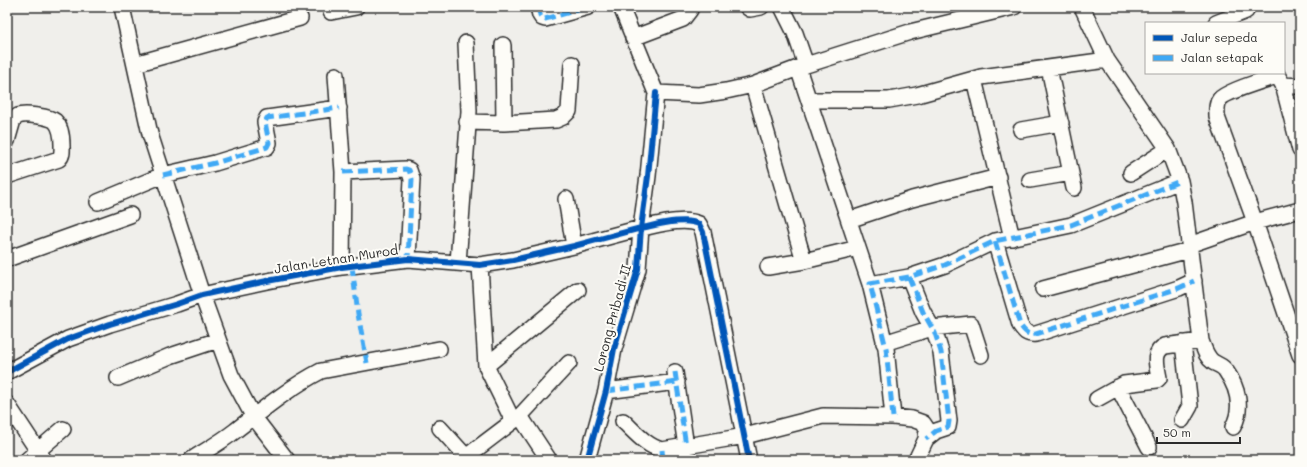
<svg xmlns="http://www.w3.org/2000/svg" width="1307" height="467" viewBox="0 0 1307 467" font-family="Mali,sans-serif">
<style>
.lines{fill:none;stroke-linecap:round;stroke-linejoin:round}
.minor-casing{stroke:#2b2b2b;stroke-width:18}
.minor{stroke:#fdfcf7;stroke-width:15}
.quiet{stroke:#3fa9f5;stroke-width:5;stroke-dasharray:10 5;stroke-linecap:butt}
.cycleway-casing{stroke:#fdfcf7;stroke-width:8}
.cycleway{stroke:#0057b8;stroke-width:6}
.labels{text-anchor:middle;stroke-width:4;stroke-linejoin:round;paint-order:stroke}
.street-label{font-size:13px;fill:#2b2b2b;stroke:#fdfcf7}
</style>
<rect width="100%" height="100%" fill="#f0efeb"/>
<filter id="ink" filterUnits="userSpaceOnUse"><feTurbulence type="fractalNoise" baseFrequency=".025" numOctaves="2"/><feDisplacementMap in="SourceGraphic" scale="8" xChannelSelector="R" yChannelSelector="G"/><feConvolveMatrix kernelMatrix="1 2 1 2 8 2 1 2 1" color-interpolation-filters="sRGB"/></filter>
<g filter="url(#ink)">
<g class="lines">
<g class="minor-casing">
<path id="minor" d="M 122,7 L 150,134 L 202,295 L 231,375 L 253,416 L 287,460
M 538,7 L 540,15 L 542,18 L 545,19 L 588,7
M 621,7 L 656,93 L 699,95 L 726,91 L 753,85 L 806,65 L 910,32 L 1014,7
M 747,7 L 750,9 L 761,7
M 782,7 L 795,33 L 806,65
M 1082,7 L 1107,60 L 1168,149 L 1180,181 L 1184,202 L 1201,341 C 1204,348 1206,357 1213,362 C 1218,365 1223,366 1226,371 C 1238,388 1243,408 1233,427
M 331,12 L 356,7
M 1216,23 L 1246,11
M 633,38 L 683,19 L 690,10 L 690,7
M 503,45 L 504,123
M 135,64 L 300,18
M 798,68 L 870,284 L 886,348 L 893,417
M 1049,68 L 1074,188
M 1276,73 L 1283,85 L 1300,150
M 336,75 L 343,172 L 342,267
M 1277,76 C 1267,79 1225,92 1220,99 C 1216,104 1217,111 1217,117 L 1255,222 L 1300,355
M 974,79 L 1012,238
M 753,85 L 804,261 L 858,248
M 1283,85 L 1300,86
M 809,100 L 889,100 L 917,95 L 981,77 L 1107,60
M 467,122 L 504,123 L 556,120 L 563,117 L 569,111 L 572,64
M 1021,130 L 1061,123
M 7,141 L 13,120 C 15,118 16,117 18,116 C 25,113 50,117 55,121 C 61,127 62,137 62,145 C 62,150 63,155 59,159 L 7,176
M 343,172 L 406,169 L 409,170 L 412,179 L 408,259
M 1131,173 L 1168,149
M 1030,180 L 1071,173
M 566,199 L 574,246
M 98,202 L 163,175 L 215,163 L 267,147 L 269,143 L 265,122 L 267,118 L 339,108
M 849,220 L 912,199 L 998,177
M 995,241 L 1020,325 C 1025,332 1027,335 1036,334 L 1179,288 L 1194,281
M 1189,245 L 1255,222 L 1300,210
M 7,259 L 130,215
M 458,263 L 469,111 L 466,43
M 480,265 L 486,366 L 513,421
M 768,267 L 804,261
M 909,277 L 923,312 L 935,333 L 941,352 L 949,421 L 948,427 L 936,431 L 926,439
M 870,284 L 909,277 L 945,265 L 995,241 L 1071,225 L 1180,181
M 1043,289 L 1189,250
M 884,343 L 932,328 L 971,324 L 981,355
M 486,366 L 578,290
M 7,372 L 68,339 L 110,324 L 177,304 L 202,295 L 267,281 L 342,267 L 408,259 L 480,265 L 513,260 L 574,246 L 641,228 L 648,176 L 656,93
M 675,372 L 688,460
M 118,378 L 170,356 L 218,340
M 1118,387 L 1149,447
M 606,391 L 677,382
M 1097,399 L 1124,384 L 1157,380 L 1159,378 C 1157,366 1152,352 1165,346 L 1201,341
M 7,404 L 44,460
M 520,416 L 549,460
M 1182,420 L 1190,406 L 1183,343
M 623,421 C 635,432 646,446 662,450 L 745,436 L 823,416 L 893,417 L 912,419 L 923,423 L 927,429 L 926,439 L 916,460
M 440,428 L 469,460
M 27,460 L 63,429
M 191,460 C 205,451 221,442 235,431 C 262,410 290,387 321,371 L 439,349
M 462,460 L 520,416 L 569,363
M 587,460 L 606,391 L 614,349 L 638,269 L 641,228 C 657,225 684,217 699,224 L 703,232 L 749,460"/>
</g>
<use href="#minor" class="minor"/>
<path class="quiet" d="M 538,7 L 540,15 L 542,18 L 545,19 L 588,7
M 343,172 L 406,169 L 409,170 L 412,179 L 408,259
M 163,175 L 215,163 L 267,147 L 269,143 L 265,122 L 267,118 L 339,108
M 995,241 L 1020,325 C 1025,332 1027,335 1036,334 L 1179,288 L 1194,281
M 352,266 L 358,314 L 367,363
M 909,277 L 923,312 L 935,333 L 941,352 L 949,421 L 948,427 L 936,431 L 926,439
M 675,372 L 686,446
M 606,391 L 677,382
M 893,417 L 886,348 L 870,284 L 909,277 L 945,265 L 995,241 L 1071,225 L 1180,181
M 662,450 L 663,460"/>
<g class="cycleway-casing">
<path id="cycleway" d="M 7,372 L 68,339 L 110,324 L 177,304 L 202,295 L 267,281 L 342,267 L 408,259 L 480,265 L 513,260 L 574,246 L 641,228 L 648,176 L 656,93
M 587,460 L 606,391 L 614,349 L 638,269 L 641,228 C 657,225 684,217 699,224 L 703,232 L 749,460"/>
</g>
<use href="#cycleway" class="cycleway"/>
</g>
</g>
<g class="labels">
<g class="street-label">
<text transform="translate(336 259) rotate(-9)" y="5">Jalan Letnan Murod</text>
<text transform="translate(612 318) rotate(-75)" y="5">Lorong Pribadi II</text>
</g>
</g>
<rect width="1307" height="467" fill="none" stroke="#fdfcf7" stroke-width="24"/>
<rect x="12" y="12" width="1283" height="443" fill="none" stroke="#2b2b2b" stroke-width="1.5" filter="url(#ink)"/>
<rect x="1145" y="22" width="140" height="52" fill="#fdfcf7" stroke="#a9a8a5"/>
<rect x="1153" y="35" width="20" height="6" fill="#0057b8" stroke="#a9a8a5"/>
<text x="1181" y="42" font-size="12" fill="#2b2b2b">Jalur sepeda</text>
<rect x="1153" y="55" width="20" height="6" fill="#3fa9f5" stroke="#a9a8a5"/>
<text x="1181" y="62" font-size="12" fill="#2b2b2b">Jalan setapak</text>
<path d="M1157 437v6h83v-6" fill="none" stroke="#2b2b2b" stroke-width="2"/>
<text x="1163" y="437" font-size="12" fill="#2b2b2b" stroke="#fdfcf7" stroke-width="3" paint-order="stroke">50 m</text>
</svg>
